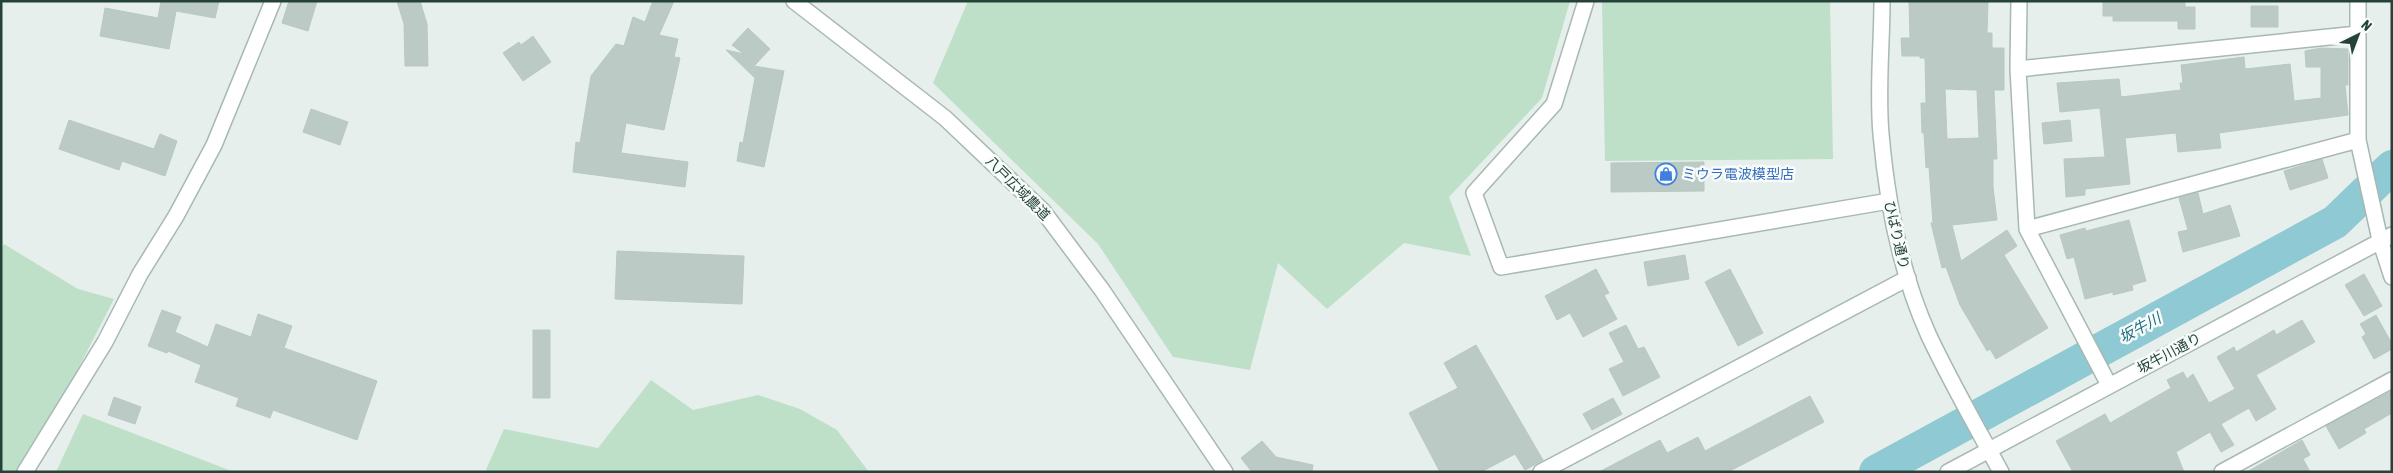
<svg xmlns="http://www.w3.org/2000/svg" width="2393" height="473" viewBox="0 0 2393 473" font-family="'Asap Condensed','Noto Sans JP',sans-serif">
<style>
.green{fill:#bfe0c8}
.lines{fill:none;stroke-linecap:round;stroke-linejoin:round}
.river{stroke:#8ec9d4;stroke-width:34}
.building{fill:#bbcac4;stroke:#b8c9c2;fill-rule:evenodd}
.minor-casing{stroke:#a8b8b2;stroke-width:18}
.tertiary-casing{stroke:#a8b8b2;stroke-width:18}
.minor{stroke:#fff;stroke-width:15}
.tertiary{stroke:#fff;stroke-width:15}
.labels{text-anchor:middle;stroke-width:5;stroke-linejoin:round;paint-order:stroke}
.shop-label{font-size:14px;fill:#366cbe;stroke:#f7fbf9;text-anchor:start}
.street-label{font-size:14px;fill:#24423a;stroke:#f7fbf9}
.water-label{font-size:15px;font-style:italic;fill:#1c6f80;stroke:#f7fbf9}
</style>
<rect width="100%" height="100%" fill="#e6efeb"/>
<path class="green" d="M 968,1 L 1570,1 L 1542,98 L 1449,197 L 1471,256 L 1404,243 L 1327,309 L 1278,263 L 1250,370 L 1173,357 L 1098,244 L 933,83 Z
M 1830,1 L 1833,159 L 1605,161 L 1602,2 Z
M 4,244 L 78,289 L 114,299 L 25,472 L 1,472 L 1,249 Z
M 651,380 L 693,410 L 758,395 L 800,409 L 837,430 L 869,472 L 485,472 L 504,429 L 598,448 Z
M 83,414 L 234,472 L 56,472 Z"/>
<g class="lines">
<path class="river" d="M 1876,472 L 2335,222 L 2392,167"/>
</g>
<path class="building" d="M 161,1 L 219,1 L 215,18 L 176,11 L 169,49 L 100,36 L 105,8 L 158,18 Z
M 289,1 L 317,1 L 308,31 L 282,23 Z
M 397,1 L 420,1 L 427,24 L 428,66 L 405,66 L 404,24 Z
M 653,1 L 674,1 L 659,35 L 678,39 L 674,57 L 680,58 L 664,130 L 626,123 L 621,153 L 688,162 L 685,187 L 573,172 L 576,142 L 580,143 L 591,76 L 616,44 L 624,46 L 633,17 L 645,22 Z
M 1909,1 L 1988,2 L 1987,33 L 1992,33 L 1992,48 L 2004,48 L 2004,90 L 1994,90 L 1997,159 L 1993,159 L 1993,187 L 1997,220 L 1952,225 L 1961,261 L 2007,230 L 2017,246 L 2004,255 L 2048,328 L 1996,359 L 1990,349 L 1987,351 L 1960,305 L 1946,267 L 1942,268 L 1931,223 L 1933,223 L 1929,167 L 1926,168 L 1924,133 L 1922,133 L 1921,103 L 1926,103 L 1925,58 L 1920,58 L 1920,56 L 1902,56 L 1901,38 L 1910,38 ZM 1945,89 L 1977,90 L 1979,138 L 1947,139 Z
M 2103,1 L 2185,1 L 2185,7 L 2195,7 L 2195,29 L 2178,29 L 2178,21 L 2113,21 L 2113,16 L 2103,16 Z
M 2251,6 L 2278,6 L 2278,27 L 2251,27 Z
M 748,28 L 770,49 L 754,66 L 784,71 L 764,167 L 737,161 L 740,142 L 743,143 L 755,78 L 726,50 L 744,54 L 732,45 Z
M 533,36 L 551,62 L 523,81 L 503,53 L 519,42 L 521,45 Z
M 2321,48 L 2348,49 L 2348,85 L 2345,85 L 2348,115 L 2219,133 L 2221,148 L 2178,152 L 2176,133 L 2125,138 L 2130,184 L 2085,189 L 2085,195 L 2066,197 L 2064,159 L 2105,157 L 2100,108 L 2060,112 L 2057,83 L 2119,79 L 2121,97 L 2181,90 L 2180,83 L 2183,83 L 2181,65 L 2244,57 L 2245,69 L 2290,64 L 2294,101 L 2321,98 L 2321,67 L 2306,67 L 2305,51 Z
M 311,109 L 348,122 L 340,145 L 303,132 Z
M 69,120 L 154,149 L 160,134 L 177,141 L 165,176 L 122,161 L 119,170 L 59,149 Z
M 2070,120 L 2072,141 L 2044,144 L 2042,123 Z
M 2322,159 L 2328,178 L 2290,190 L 2284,171 Z
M 1704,162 L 1704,191 L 1611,192 L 1611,163 Z
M 2198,193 L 2203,214 L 2230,205 L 2240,236 L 2183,252 L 2178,232 L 2188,230 L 2179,198 Z
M 2129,220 L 2146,281 L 2132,285 L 2133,290 L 2113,295 L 2113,292 L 2085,299 L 2074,257 L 2067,259 L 2060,235 L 2085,228 L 2086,231 Z
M 617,251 L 744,256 L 742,304 L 615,299 Z
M 1685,255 L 1689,279 L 1648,286 L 1644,262 Z
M 1596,269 L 1609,293 L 1604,295 L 1617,319 L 1583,337 L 1570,313 L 1557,320 L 1545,296 Z
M 1730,269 L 1763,333 L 1738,346 L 1705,282 Z
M 2364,274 L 2382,306 L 2364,316 L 2345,285 Z
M 162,310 L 181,317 L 175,332 L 208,347 L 216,324 L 251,337 L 258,314 L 292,326 L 284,348 L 377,381 L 357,440 L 273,410 L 270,418 L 236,406 L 239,398 L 195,382 L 201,365 L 168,351 L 167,353 L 148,346 Z
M 2376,315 L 2392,344 L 2392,349 L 2374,359 L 2362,337 L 2366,334 L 2360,324 Z
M 2302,320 L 2315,342 L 2256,375 L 2276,409 L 2256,421 L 2249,408 L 2221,424 L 2234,445 L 2221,452 L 2210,432 L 2176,452 L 2184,472 L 2073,472 L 2056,441 L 2105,414 L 2110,423 L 2171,388 L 2167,380 L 2183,372 L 2187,379 L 2193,374 L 2209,403 L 2235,389 L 2217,357 L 2234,347 L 2236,352 L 2274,330 L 2276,335 Z
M 1626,325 L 1638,349 L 1644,347 L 1660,377 L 1623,396 L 1609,369 L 1624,362 L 1609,333 Z
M 533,330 L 550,330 L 550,398 L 533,398 Z
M 1476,345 L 1543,460 L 1525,470 L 1515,454 L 1481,472 L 1440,472 L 1409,413 L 1458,388 L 1444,363 Z
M 2392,391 L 2392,413 L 2364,429 L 2366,433 L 2339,449 L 2326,426 Z
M 1810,396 L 1824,422 L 1728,472 L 1599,472 L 1660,440 L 1667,453 L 1698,437 L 1705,451 Z
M 114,397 L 141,407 L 135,424 L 108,415 Z
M 1613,398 L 1622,414 L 1592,430 L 1583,414 Z
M 2302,440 L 2310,455 L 2303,459 L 2310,472 L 2247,472 Z
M 1262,441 L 1276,457 L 1313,465 L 1312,472 L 1252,472 L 1241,458 Z"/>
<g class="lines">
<g class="minor-casing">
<path id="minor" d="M 1586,1 L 1554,104 L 1474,193 L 1501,267 L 1889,201
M 2019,1 L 2018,69 L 2027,229 L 2109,385
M 2358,1 L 2358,140 L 2380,240 L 2392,277
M 2018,69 L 2358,34
M 2027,229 L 2358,140
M 1989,450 L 2001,472
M 25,472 L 105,342 L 140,274 L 176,216 L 214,145 L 273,1
M 1541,472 L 1908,278
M 2222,472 L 2392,380"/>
</g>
<g class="tertiary-casing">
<path id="tertiary" d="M 794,1 L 945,118 L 1043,211 L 1102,290 L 1225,472
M 1882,1 C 1882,45 1877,90 1881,134 C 1887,203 1900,272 1929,336 C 1947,374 1968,412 1989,450
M 1948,472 L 2392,235"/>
</g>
<use href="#minor" class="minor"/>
<use href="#tertiary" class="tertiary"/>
</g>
<defs>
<g id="shop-ring" transform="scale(1.125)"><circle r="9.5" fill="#f7fbf9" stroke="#3f7fe0" stroke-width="1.5"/><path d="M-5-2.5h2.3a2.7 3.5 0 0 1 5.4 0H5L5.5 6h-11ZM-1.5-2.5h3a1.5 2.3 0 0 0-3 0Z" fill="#3f7fe0"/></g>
</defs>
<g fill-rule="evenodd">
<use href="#shop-ring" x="1666" y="174"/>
</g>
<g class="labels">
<g class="shop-label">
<text x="1682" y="179">ミウラ電波模型店</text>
</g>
<g class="street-label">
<text transform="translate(1018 188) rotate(45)" y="5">八戸広域農道</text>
<text transform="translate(1897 235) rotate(77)" y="5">ひばり通り</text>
<text transform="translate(2169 353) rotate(-28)" y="5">坂牛川通り</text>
</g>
<g class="water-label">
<text transform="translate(2140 328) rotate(-29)" y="5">坂牛川</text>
</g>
</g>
<rect width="2393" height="473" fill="none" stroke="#24423a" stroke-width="5"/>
<g transform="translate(2358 35) rotate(42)" stroke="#f7fbf9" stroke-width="4" paint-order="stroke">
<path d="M0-4L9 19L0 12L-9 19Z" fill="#24423a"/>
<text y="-8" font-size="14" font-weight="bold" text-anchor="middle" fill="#24423a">N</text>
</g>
</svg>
